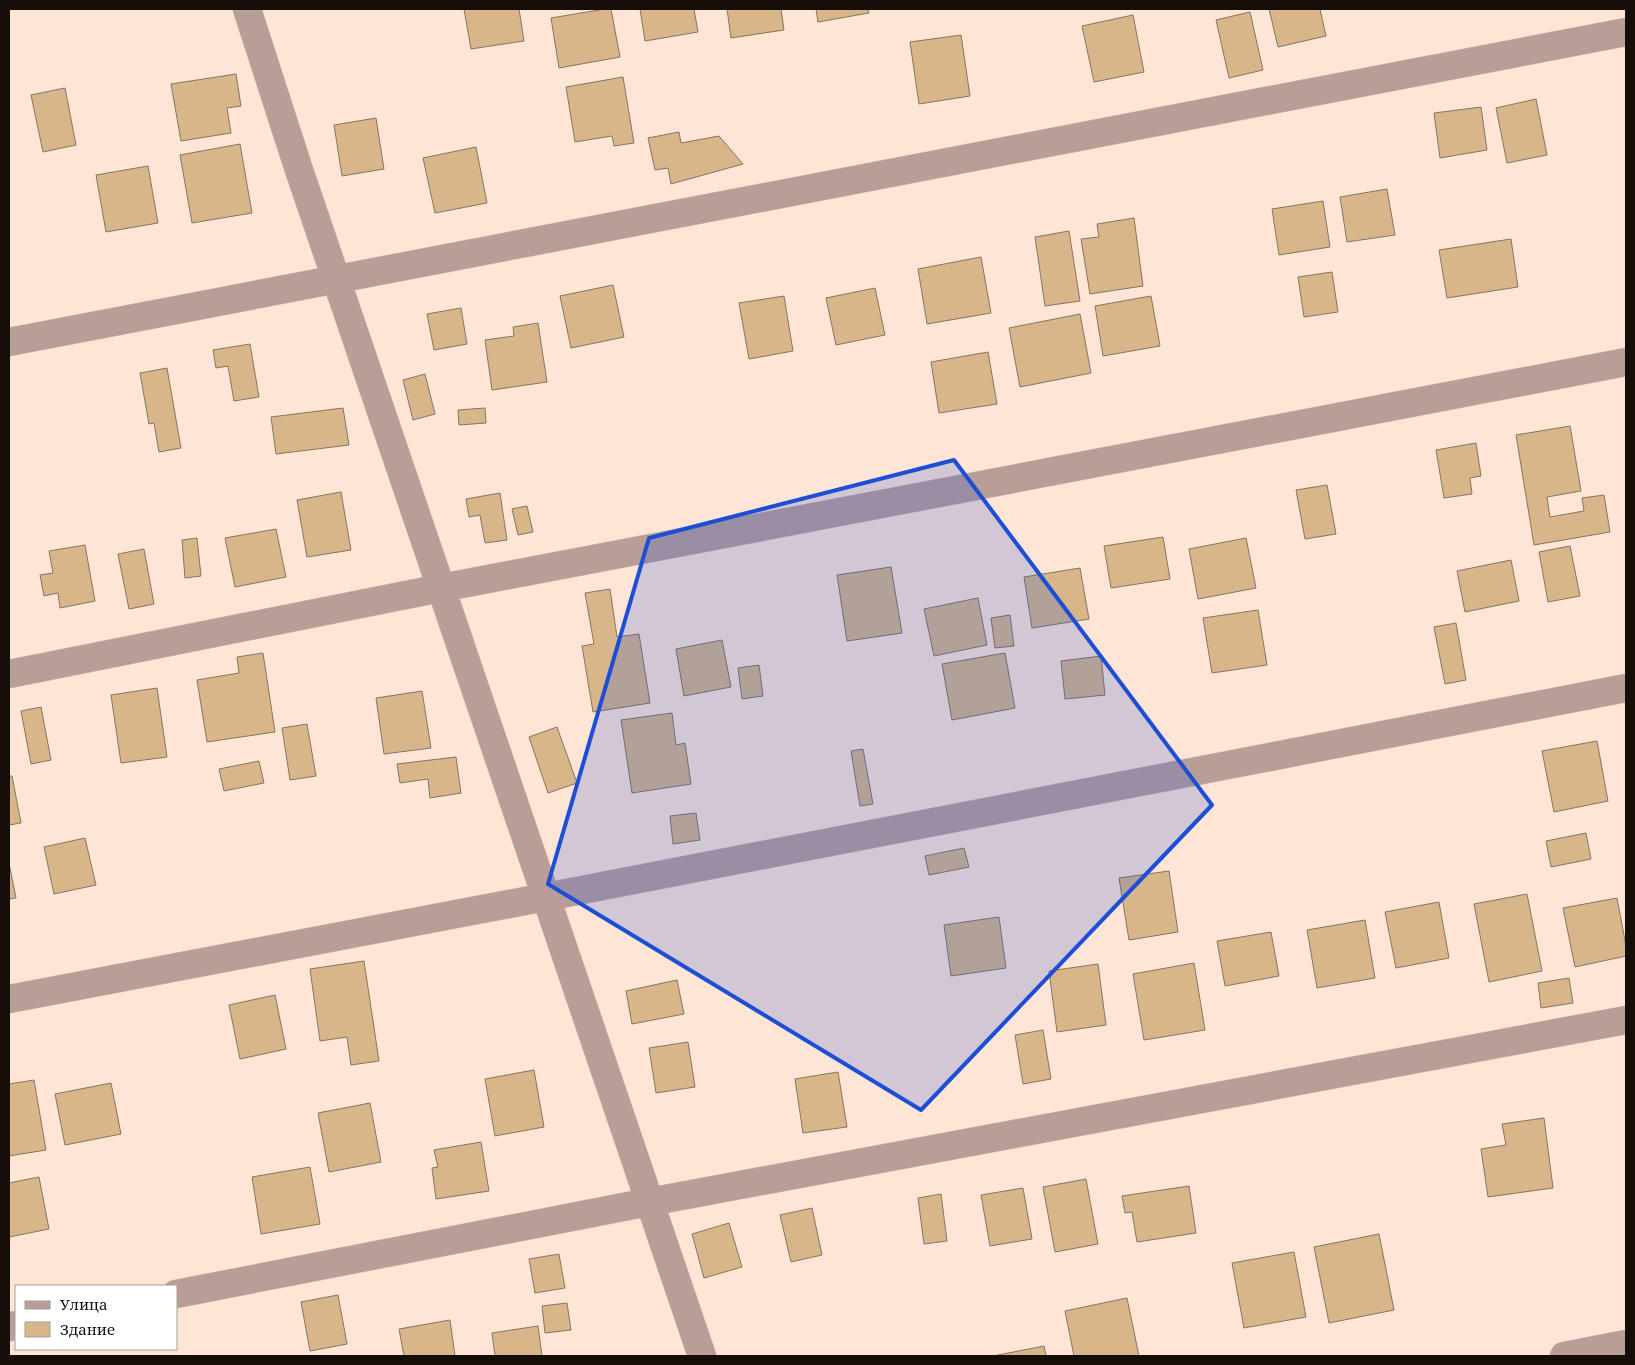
<svg xmlns="http://www.w3.org/2000/svg" width="1635" height="1365" viewBox="0 0 1635 1365" font-family="'Noto Serif',serif">
<style>
.building{fill:#d8b68a;stroke:#847561}
.lines{fill:none;stroke-linecap:round;stroke-linejoin:round}
.minor-casing{stroke:#dac2b4;stroke-width:29}
.minor{stroke:#b89e97;stroke-width:28}
.marked{fill:#1d4ed8;fill-opacity:0.2;stroke:#1d4ed8;stroke-width:4;stroke-linejoin:round}
</style>
<rect width="100%" height="100%" fill="#ffe5d5"/>
<path class="building" d="M 464,9 L 519,9 L 524,41 L 471,49 Z
M 605,9 L 611,9 L 620,57 L 559,68 L 551,18 Z
M 640,9 L 694,9 L 698,32 L 645,41 Z
M 727,9 L 781,9 L 784,30 L 731,38 Z
M 816,9 L 868,9 L 869,13 L 818,22 Z
M 1269,9 L 1320,9 L 1326,36 L 1278,47 Z
M 1250,12 L 1263,70 L 1229,78 L 1216,20 Z
M 1133,15 L 1144,72 L 1094,82 L 1082,26 Z
M 961,35 L 970,96 L 919,104 L 910,42 Z
M 236,74 L 241,106 L 227,108 L 231,133 L 181,141 L 171,84 Z
M 623,77 L 634,143 L 614,146 L 612,136 L 575,142 L 566,87 Z
M 65,88 L 76,145 L 43,152 L 31,95 Z
M 1536,99 L 1547,155 L 1507,163 L 1496,108 Z
M 1481,107 L 1487,150 L 1440,158 L 1434,113 Z
M 376,118 L 384,169 L 342,176 L 334,125 Z
M 679,132 L 681,143 L 719,136 L 743,164 L 671,184 L 668,168 L 655,170 L 648,138 Z
M 240,144 L 252,213 L 192,223 L 180,155 Z
M 476,147 L 487,203 L 435,213 L 423,158 Z
M 148,166 L 158,223 L 106,232 L 96,175 Z
M 1387,189 L 1395,235 L 1347,242 L 1340,197 Z
M 1323,201 L 1330,247 L 1279,255 L 1272,209 Z
M 1134,218 L 1143,286 L 1090,294 L 1081,239 L 1099,237 L 1097,224 Z
M 1069,231 L 1080,301 L 1045,306 L 1035,237 Z
M 1511,239 L 1518,287 L 1447,298 L 1439,250 Z
M 981,257 L 991,313 L 927,324 L 918,269 Z
M 1332,272 L 1338,312 L 1304,317 L 1298,277 Z
M 613,285 L 624,337 L 571,348 L 560,296 Z
M 875,288 L 885,335 L 836,345 L 826,298 Z
M 784,296 L 793,351 L 749,359 L 739,303 Z
M 1151,296 L 1160,346 L 1103,356 L 1095,306 Z
M 461,308 L 467,344 L 434,350 L 427,314 Z
M 1080,314 L 1091,373 L 1020,387 L 1009,328 Z
M 538,323 L 547,382 L 492,390 L 485,340 L 514,336 L 513,327 Z
M 250,344 L 259,397 L 234,401 L 228,366 L 216,368 L 213,350 Z
M 988,352 L 997,404 L 939,413 L 931,362 Z
M 167,368 L 181,448 L 159,452 L 154,423 L 149,424 L 140,373 Z
M 425,374 L 435,414 L 413,420 L 403,380 Z
M 343,408 L 349,445 L 276,454 L 271,417 Z
M 485,408 L 486,423 L 459,425 L 458,410 Z
M 1570,426 L 1581,491 L 1547,497 L 1550,517 L 1584,511 L 1582,498 L 1604,495 L 1610,532 L 1534,545 L 1516,435 Z
M 1476,443 L 1481,476 L 1470,478 L 1472,494 L 1444,498 L 1436,450 Z
M 1327,485 L 1336,534 L 1305,539 L 1296,490 Z
M 341,492 L 351,550 L 307,557 L 297,500 Z
M 500,493 L 507,540 L 485,543 L 480,515 L 469,517 L 466,499 Z
M 527,506 L 533,532 L 518,535 L 512,509 Z
M 276,529 L 286,577 L 235,587 L 225,538 Z
M 1163,537 L 1170,579 L 1111,588 L 1104,546 Z
M 197,538 L 201,576 L 185,578 L 182,540 Z
M 1246,538 L 1256,588 L 1198,599 L 1189,549 Z
M 85,545 L 95,601 L 60,608 L 58,593 L 44,596 L 40,575 L 53,573 L 49,551 Z
M 1570,546 L 1580,596 L 1548,602 L 1539,552 Z
M 144,549 L 154,604 L 129,609 L 118,554 Z
M 1511,560 L 1519,601 L 1465,612 L 1457,571 Z
M 891,567 L 902,633 L 847,641 L 837,575 Z
M 1080,568 L 1089,619 L 1032,628 L 1024,577 Z
M 610,589 L 617,637 L 639,634 L 650,703 L 593,712 L 582,646 L 594,644 L 585,593 Z
M 978,598 L 987,645 L 934,656 L 924,609 Z
M 1258,610 L 1267,665 L 1212,673 L 1203,618 Z
M 1010,615 L 1014,646 L 995,648 L 991,618 Z
M 1456,623 L 1466,680 L 1445,684 L 1434,627 Z
M 722,640 L 731,687 L 684,696 L 676,649 Z
M 263,653 L 275,732 L 207,742 L 197,680 L 239,673 L 237,657 Z
M 1005,653 L 1015,708 L 952,720 L 942,664 Z
M 1101,656 L 1105,695 L 1065,699 L 1061,661 Z
M 759,665 L 763,696 L 742,699 L 738,668 Z
M 157,688 L 167,757 L 121,763 L 111,695 Z
M 422,691 L 431,748 L 384,754 L 376,698 Z
M 41,707 L 51,760 L 31,764 L 21,711 Z
M 672,713 L 676,745 L 685,743 L 691,784 L 632,793 L 621,720 Z
M 307,724 L 316,776 L 290,780 L 282,728 Z
M 557,727 L 577,783 L 548,793 L 529,737 Z
M 1597,741 L 1608,801 L 1554,812 L 1542,751 Z
M 863,749 L 873,804 L 860,806 L 851,751 Z
M 456,757 L 461,793 L 430,798 L 428,779 L 400,783 L 397,764 Z
M 259,761 L 264,783 L 224,791 L 219,769 Z
M 9,776 L 12,776 L 21,823 L 9,825 Z
M 696,813 L 700,840 L 673,844 L 670,816 Z
M 1586,833 L 1591,859 L 1551,867 L 1546,841 Z
M 85,838 L 96,885 L 54,894 L 44,847 Z
M 964,848 L 969,867 L 929,875 L 925,856 Z
M 9,863 L 16,898 L 9,899 Z
M 1169,871 L 1178,932 L 1129,940 L 1119,878 Z
M 1527,894 L 1542,971 L 1489,982 L 1474,904 Z
M 1617,898 L 1626,946 L 1626,956 L 1575,967 L 1563,908 Z
M 1439,902 L 1449,958 L 1396,968 L 1385,912 Z
M 999,917 L 1006,968 L 951,976 L 944,925 Z
M 1365,920 L 1375,978 L 1317,988 L 1307,930 Z
M 1271,932 L 1279,976 L 1225,986 L 1217,941 Z
M 364,961 L 379,1061 L 351,1065 L 347,1037 L 320,1041 L 310,969 Z
M 1194,963 L 1205,1030 L 1144,1040 L 1133,974 Z
M 1098,964 L 1106,1025 L 1057,1032 L 1049,971 Z
M 1569,978 L 1573,1003 L 1541,1008 L 1538,983 Z
M 677,980 L 684,1014 L 632,1024 L 626,991 Z
M 275,995 L 286,1049 L 240,1059 L 229,1005 Z
M 1043,1030 L 1051,1079 L 1023,1084 L 1015,1035 Z
M 688,1042 L 695,1087 L 656,1093 L 649,1048 Z
M 534,1070 L 544,1127 L 495,1136 L 485,1079 Z
M 838,1072 L 847,1127 L 803,1133 L 795,1079 Z
M 34,1080 L 46,1150 L 9,1156 L 9,1084 Z
M 111,1083 L 121,1134 L 65,1145 L 55,1094 Z
M 370,1103 L 381,1162 L 329,1172 L 318,1113 Z
M 1544,1118 L 1553,1188 L 1488,1197 L 1481,1149 L 1506,1145 L 1502,1124 Z
M 481,1142 L 489,1191 L 436,1199 L 432,1168 L 438,1167 L 434,1150 Z
M 310,1167 L 320,1224 L 261,1234 L 252,1177 Z
M 39,1177 L 49,1229 L 9,1237 L 9,1183 Z
M 1086,1179 L 1098,1244 L 1055,1252 L 1043,1187 Z
M 1189,1186 L 1196,1233 L 1137,1242 L 1132,1212 L 1125,1213 L 1122,1196 Z
M 1023,1188 L 1032,1239 L 990,1246 L 981,1195 Z
M 941,1194 L 947,1241 L 924,1244 L 918,1198 Z
M 812,1208 L 822,1255 L 791,1262 L 780,1215 Z
M 729,1223 L 742,1267 L 704,1278 L 692,1234 Z
M 1379,1234 L 1394,1310 L 1329,1323 L 1314,1247 Z
M 1294,1252 L 1306,1317 L 1244,1328 L 1232,1263 Z
M 559,1254 L 565,1288 L 535,1293 L 529,1259 Z
M 338,1295 L 347,1344 L 310,1351 L 301,1302 Z
M 1127,1298 L 1139,1356 L 1074,1356 L 1065,1311 Z
M 567,1303 L 571,1330 L 545,1333 L 542,1306 Z
M 450,1320 L 455,1356 L 404,1356 L 399,1329 Z
M 538,1326 L 542,1356 L 495,1356 L 492,1333 Z
M 1044,1346 L 1046,1356 L 993,1356 Z"/>
<g class="lines">
<g class="minor-casing">
<path id="minor" d="M 247,9 L 298,167 L 702,1356
M 9,342 L 1626,32
M 9,674 L 441,588 L 1626,362
M 9,999 L 546,897 L 1626,688
M 176,1294 L 649,1202 L 1626,1020
M 9,1327 L 16,1325
M 1564,1356 L 1626,1344"/>
</g>
<use href="#minor" class="minor"/>
</g>
<path class="marked" d="M 954,460 L 1212,805 L 921,1110 L 548,884 L 649,538 Z"/>
<rect width="1635" height="1365" fill="none" stroke="#150d08" stroke-width="20"/>
<rect x="15" y="1285" width="162" height="65" fill="#ffffff" stroke="#a19e9c"/>
<rect x="25" y="1301" width="25" height="8" fill="#b89e97" stroke="#a19e9c"/>
<text x="60" y="1310" font-size="15" fill="#150d08">Улица</text>
<rect x="25" y="1322" width="25" height="15" fill="#d8b68a" stroke="#a19e9c"/>
<text x="60" y="1335" font-size="15" fill="#150d08">Здание</text>
</svg>
